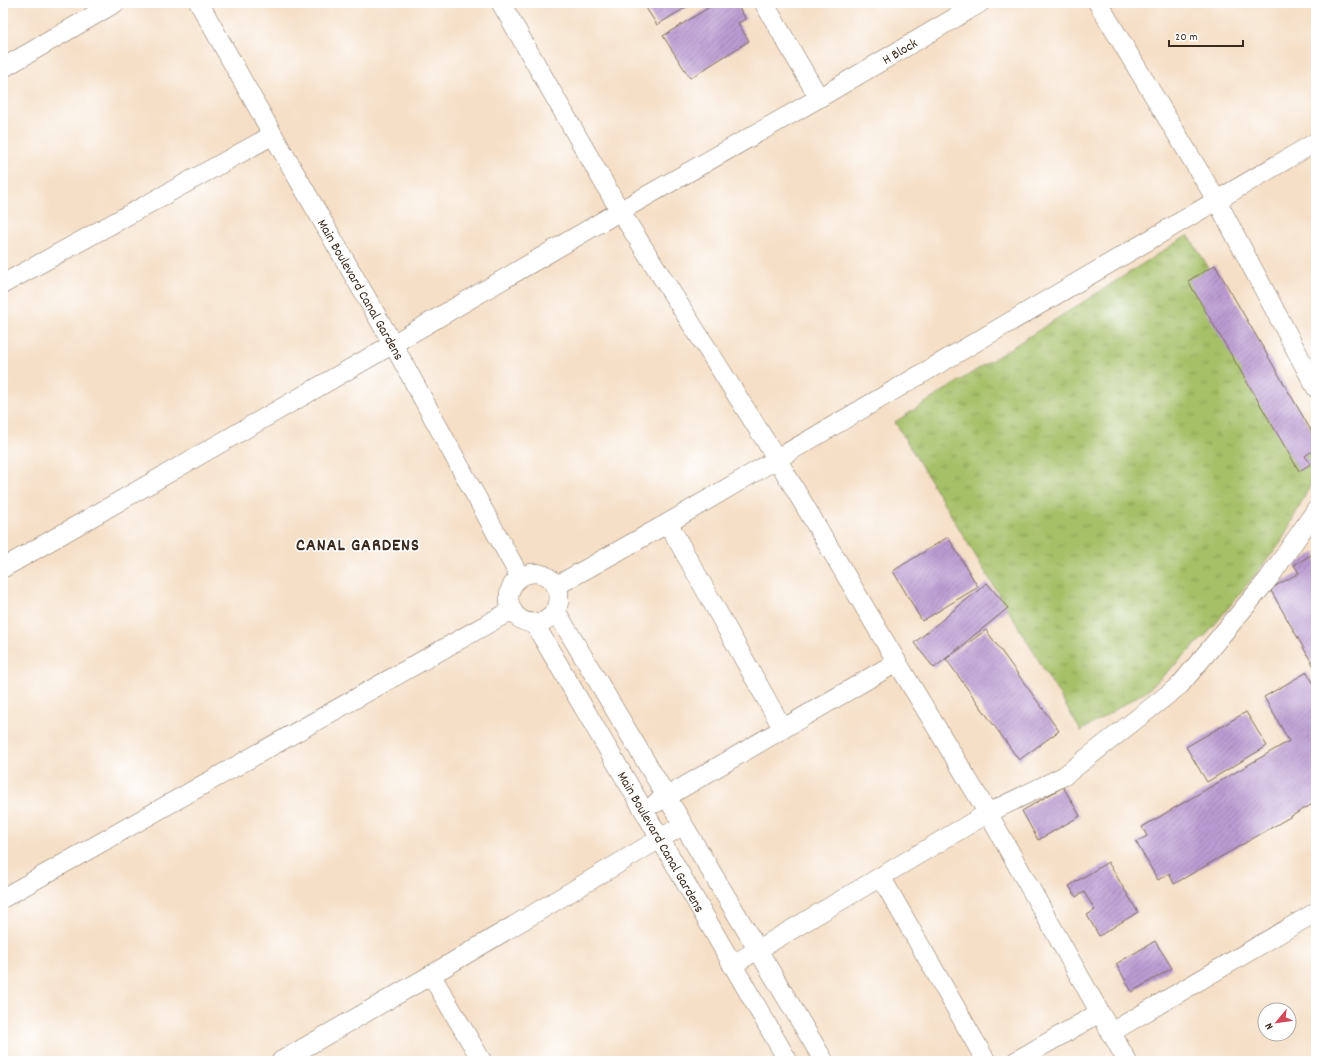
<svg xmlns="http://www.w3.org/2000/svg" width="1319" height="1064" viewBox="0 0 1319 1064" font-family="Dekko,sans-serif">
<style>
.park{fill:url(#park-tufts);stroke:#707542}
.building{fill:url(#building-hatch)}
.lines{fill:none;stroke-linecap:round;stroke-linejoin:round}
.minor-casing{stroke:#7c6959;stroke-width:20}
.minor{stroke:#fff;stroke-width:19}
.labels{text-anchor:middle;stroke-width:3.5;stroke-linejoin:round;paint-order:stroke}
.street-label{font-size:14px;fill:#3b2a1e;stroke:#fff}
.district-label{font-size:18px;font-weight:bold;letter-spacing:1px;fill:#3b2a1e;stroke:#fff}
</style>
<defs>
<pattern id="park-tufts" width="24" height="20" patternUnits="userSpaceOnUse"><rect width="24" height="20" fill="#a6c067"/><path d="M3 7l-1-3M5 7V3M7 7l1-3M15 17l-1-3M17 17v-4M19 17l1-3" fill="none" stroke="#889c54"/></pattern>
<pattern id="building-hatch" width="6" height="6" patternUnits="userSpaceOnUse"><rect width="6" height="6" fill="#bb9bd2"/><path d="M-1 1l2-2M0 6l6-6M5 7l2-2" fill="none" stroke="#997faa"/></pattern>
</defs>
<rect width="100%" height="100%" fill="#fff"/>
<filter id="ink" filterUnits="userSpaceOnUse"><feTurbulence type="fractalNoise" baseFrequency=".025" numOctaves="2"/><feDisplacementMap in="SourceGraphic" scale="8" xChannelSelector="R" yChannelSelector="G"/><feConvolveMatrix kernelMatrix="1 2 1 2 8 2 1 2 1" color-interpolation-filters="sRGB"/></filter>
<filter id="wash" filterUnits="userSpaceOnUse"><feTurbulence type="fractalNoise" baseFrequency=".012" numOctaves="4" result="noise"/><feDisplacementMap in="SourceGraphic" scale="16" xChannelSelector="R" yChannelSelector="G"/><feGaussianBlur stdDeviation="0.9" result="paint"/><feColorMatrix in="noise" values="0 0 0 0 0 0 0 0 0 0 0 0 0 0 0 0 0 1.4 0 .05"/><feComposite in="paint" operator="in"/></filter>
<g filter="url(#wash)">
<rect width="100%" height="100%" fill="#f5dfc6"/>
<path class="park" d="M 1188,235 L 1316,437 L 1316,474 L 1280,544 L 1207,634 L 1149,689 L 1081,731 L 895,422 Z"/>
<g id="blocks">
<path class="building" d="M 643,3 L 693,3 L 657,25 Z
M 716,3 L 736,3 L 746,19 L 738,23 L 749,41 L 690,78 L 663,36 Z
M 1215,265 L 1316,439 L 1316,449 L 1305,456 L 1311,464 L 1299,471 L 1188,281 Z
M 948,537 L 978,587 L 922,621 L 893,571 Z
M 1316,552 L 1316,670 L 1270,589 L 1299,573 L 1294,565 Z
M 987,583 L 1008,608 L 934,668 L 914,643 Z
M 986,630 L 1059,731 L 1019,760 L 946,659 Z
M 1307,672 L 1316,688 L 1316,802 L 1174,884 L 1169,873 L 1158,880 L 1136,842 L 1147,836 L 1142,827 L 1289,741 L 1264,697 Z
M 1246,712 L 1267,746 L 1207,782 L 1186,747 Z
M 1063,787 L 1080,816 L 1038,840 L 1022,811 Z
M 1108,862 L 1138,912 L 1099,936 L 1087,915 L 1095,910 L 1084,892 L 1076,897 L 1069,886 Z
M 1155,941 L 1172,968 L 1132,992 L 1116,964 Z"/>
</g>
</g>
<g filter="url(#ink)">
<use href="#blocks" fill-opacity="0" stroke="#7c6959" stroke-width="1"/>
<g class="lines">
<g class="minor-casing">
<g id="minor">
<path id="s1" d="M 199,3 L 273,135 L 393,344 L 520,577"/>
<path d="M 501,3 L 620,211 L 777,459 L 897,662 L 988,813 L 1127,1061"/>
<path d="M 764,3 L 819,98"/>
<path d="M 1098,3 L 1217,201 L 1316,388"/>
<path d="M 3,68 L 115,3"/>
<path d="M 3,284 L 273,135"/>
<path d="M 668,523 L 783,729"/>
<path id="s2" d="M 3,568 L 393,344 L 620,211 L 819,98 L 980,3"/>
<circle cx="534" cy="598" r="25"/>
<path d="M 556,586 L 668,523 L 1316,142"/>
<path d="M 556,611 L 824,1061"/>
<path id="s3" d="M 534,623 L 643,809 L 788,1061"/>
<path d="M 656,803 L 897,662"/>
<path d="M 881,877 L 986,1061"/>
<path d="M 3,898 L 512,610"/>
<path d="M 732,965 L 988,813 L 1064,776 L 1180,685 L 1269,578 L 1316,510"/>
<path d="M 431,975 L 482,1061"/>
<path d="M 1110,1033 L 1316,912"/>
<path d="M 281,1061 L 431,975 L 683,825"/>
<path d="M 1016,1061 L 1099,1013"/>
</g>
</g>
<use href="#minor" class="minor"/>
</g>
</g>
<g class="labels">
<g class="street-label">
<text dy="5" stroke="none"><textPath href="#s2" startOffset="1035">H Block</textPath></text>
<text dy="5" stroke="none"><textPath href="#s1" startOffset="329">Main Boulevard Canal Gardens</textPath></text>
<text dy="5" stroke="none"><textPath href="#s3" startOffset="253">Main Boulevard Canal Gardens</textPath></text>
</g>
<g class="district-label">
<text x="358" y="550">CANAL GARDENS</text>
</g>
</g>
<rect width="1319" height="1064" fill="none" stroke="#fff" stroke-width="16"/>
<g transform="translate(1277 1022) rotate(241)"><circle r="19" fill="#ffffff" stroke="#b1aaa5"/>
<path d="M0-3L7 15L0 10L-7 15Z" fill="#d1495b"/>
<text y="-6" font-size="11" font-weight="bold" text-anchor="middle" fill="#3b2a1e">N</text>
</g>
<path d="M1169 40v6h74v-6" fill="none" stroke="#3b2a1e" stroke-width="2"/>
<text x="1175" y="40" font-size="12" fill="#3b2a1e" stroke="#ffffff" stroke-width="3" paint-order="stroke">20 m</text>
</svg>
